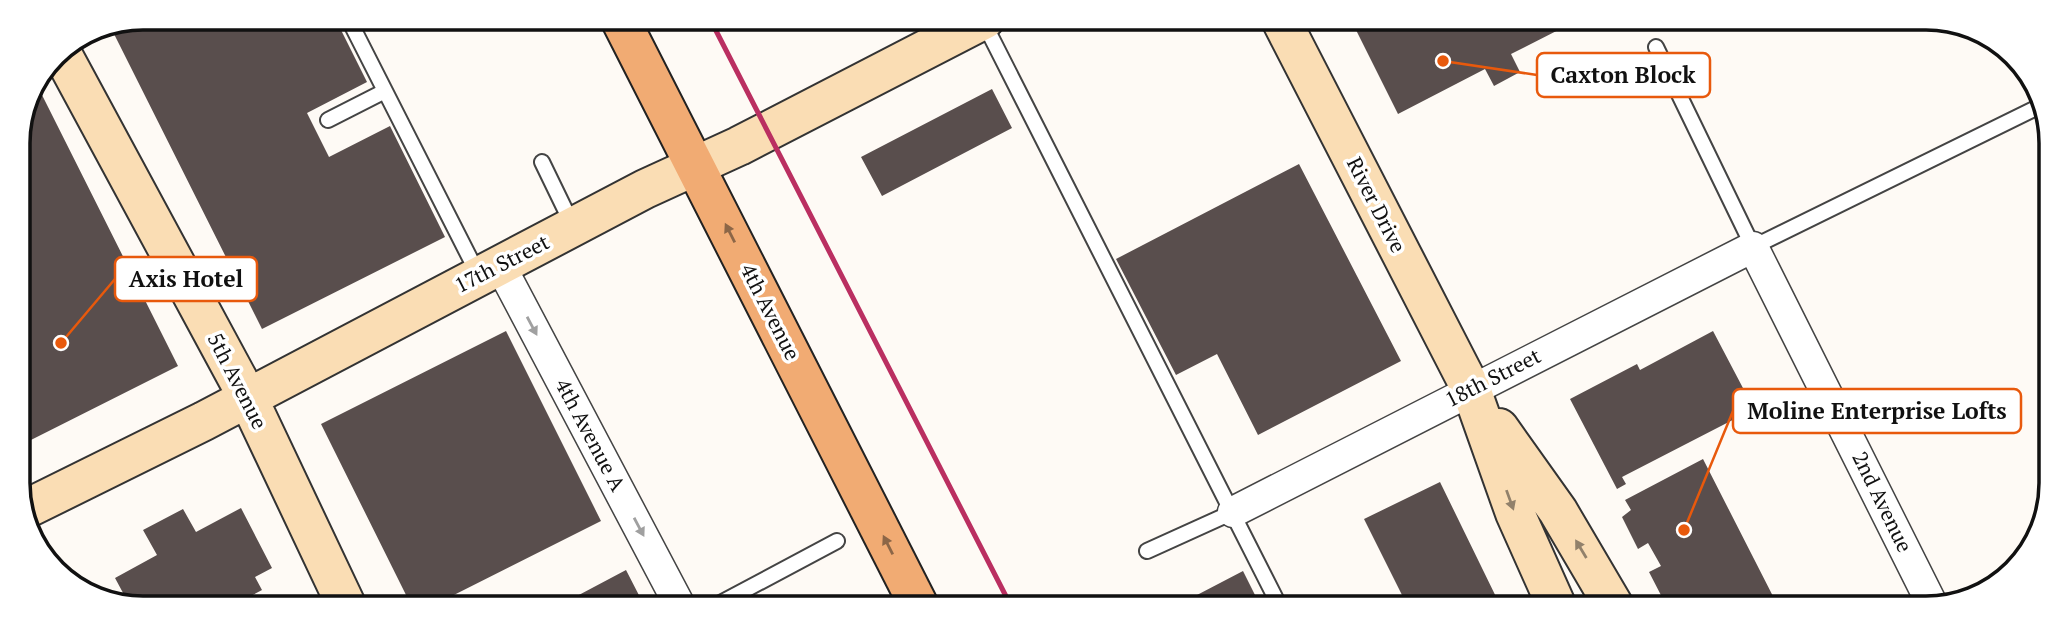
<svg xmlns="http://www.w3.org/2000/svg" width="2069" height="626" viewBox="0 0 2069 626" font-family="'PT Serif',serif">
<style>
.building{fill:#594e4d}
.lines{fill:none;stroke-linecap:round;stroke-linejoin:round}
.lane-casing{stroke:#444;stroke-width:18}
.street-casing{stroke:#444;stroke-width:33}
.secondary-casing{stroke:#333;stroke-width:42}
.primary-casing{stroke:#222;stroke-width:42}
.lane{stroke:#fff;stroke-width:14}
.street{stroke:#fff;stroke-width:30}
.secondary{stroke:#faddb4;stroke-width:38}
.primary{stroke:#f1ab73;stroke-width:38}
.rail{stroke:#ba2f61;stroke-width:5}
.oneway{fill:#8c6647}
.oneway2{fill:#a0a0a0}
.oneway3{fill:#91816b}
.labels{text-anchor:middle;stroke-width:7;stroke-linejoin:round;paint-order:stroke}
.street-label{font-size:21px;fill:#111;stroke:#fff}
.rim{fill:none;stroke:#111;stroke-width:3.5}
.leader{fill:none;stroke:#e8590c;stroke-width:2.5}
.callout-dot{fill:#e8590c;stroke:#fff;stroke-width:2.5}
.callout{fill:#fff;stroke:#e8590c;stroke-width:2.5}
.callout-label{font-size:23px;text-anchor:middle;font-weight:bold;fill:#111}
</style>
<rect width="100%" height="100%" fill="#fefaf5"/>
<path class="building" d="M 143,18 L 335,18 L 367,82 L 307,113 L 329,157 L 390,126 L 445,237 L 262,329 L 109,24 Z
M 1351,20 L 1401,20 L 1576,21 L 1511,54 L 1520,72 L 1494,86 L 1485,69 L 1398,114 Z
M 39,89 L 178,366 L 19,446 L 18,135 Z
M 992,89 L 1012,128 L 882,196 L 861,157 Z
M 1299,164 L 1401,361 L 1258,435 L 1217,354 L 1176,375 L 1116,259 Z
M 506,331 L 601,521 L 434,605 L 411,605 L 321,424 Z
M 1713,331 L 1754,409 L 1622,477 L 1626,484 L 1617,489 L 1570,399 L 1637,364 L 1640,370 Z
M 1703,459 L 1779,608 L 1681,608 L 1676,598 L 1665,603 L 1649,572 L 1661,566 L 1648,543 L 1638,549 L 1622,517 L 1631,510 L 1625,500 Z
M 1440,482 L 1501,607 L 1408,607 L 1364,519 Z
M 241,508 L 272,568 L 255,577 L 262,590 L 251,596 L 255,605 L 129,604 L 115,578 L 157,555 L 143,530 L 183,509 L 196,532 Z
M 626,570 L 644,605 L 560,605 Z
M 1243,571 L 1261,607 L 1174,607 Z"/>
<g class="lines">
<g class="lane-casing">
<path id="lane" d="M 348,18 L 479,276
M 983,21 L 1280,607
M 1656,47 L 1753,247 L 2042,105
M 328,120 L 385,91
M 542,162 L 573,226
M 1147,551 L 1233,512
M 715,606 L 837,541"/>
</g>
<g class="street-casing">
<path id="street" d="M 500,265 L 680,606
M 1233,512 L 1753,247 L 1934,608"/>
</g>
<g class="secondary-casing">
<path id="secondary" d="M 1281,20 L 1471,389 L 1515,513 L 1557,607
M 60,50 L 248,398 L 346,605
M 1499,428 L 1558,511 L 1615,608
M 22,511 L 204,421 L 645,189 L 739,146 L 985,19"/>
</g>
<g class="primary-casing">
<path id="primary" d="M 620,19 L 919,606"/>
</g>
<use href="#lane" class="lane"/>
<use href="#street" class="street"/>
<use href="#secondary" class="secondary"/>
<use href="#primary" class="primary"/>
<path class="rail" d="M 710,19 L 1011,606"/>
</g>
<defs><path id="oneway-solid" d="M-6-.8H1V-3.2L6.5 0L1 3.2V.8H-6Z" transform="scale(1.75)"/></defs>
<g class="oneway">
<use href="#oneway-solid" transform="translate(730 233) rotate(-117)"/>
<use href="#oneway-solid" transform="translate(888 545) rotate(-117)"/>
</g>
<g class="oneway2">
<use href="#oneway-solid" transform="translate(532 326) rotate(62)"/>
<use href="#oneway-solid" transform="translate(639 527) rotate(62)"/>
</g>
<g class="oneway3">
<use href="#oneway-solid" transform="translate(1510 500) rotate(70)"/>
<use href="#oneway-solid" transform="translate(1581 549) rotate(-121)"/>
</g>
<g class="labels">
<g class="street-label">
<text transform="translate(1376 205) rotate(63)" y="7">River Drive</text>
<text transform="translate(502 264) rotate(-27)" y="7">17th Street</text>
<text transform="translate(770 312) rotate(63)" y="7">4th Avenue</text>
<text transform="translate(1493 378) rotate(-27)" y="7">18th Street</text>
<text transform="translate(237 381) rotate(63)" y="7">5th Avenue</text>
<text transform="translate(590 435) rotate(62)" y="7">4th Avenue A</text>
<text transform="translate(1882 502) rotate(64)" y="7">2nd Avenue</text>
</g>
</g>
<path d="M0 0H2069V626H0ZM143 30H1926A113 113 0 0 1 2039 143V483A113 113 0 0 1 1926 596H143A113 113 0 0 1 30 483V143A113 113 0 0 1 143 30Z" fill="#fff" fill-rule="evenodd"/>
<path class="rim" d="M143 30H1926A113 113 0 0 1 2039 143V483A113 113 0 0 1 1926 596H143A113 113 0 0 1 30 483V143A113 113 0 0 1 143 30Z"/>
<path class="leader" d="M1443 61L1537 75M61 343L115 279M1684 530L1733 411"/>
<g class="callout-dot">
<circle cx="1443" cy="61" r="7"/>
<circle cx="61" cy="343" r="7"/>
<circle cx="1684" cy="530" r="7"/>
</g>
<g class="callout">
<rect x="1537" y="53" width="173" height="44" rx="7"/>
<rect x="115" y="257" width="142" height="44" rx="7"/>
<rect x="1733" y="389" width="288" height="44" rx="7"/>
</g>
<g class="callout-label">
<text x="1623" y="83">Caxton Block</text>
<text x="186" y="287">Axis Hotel</text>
<text x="1877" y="419">Moline Enterprise Lofts</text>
</g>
</svg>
